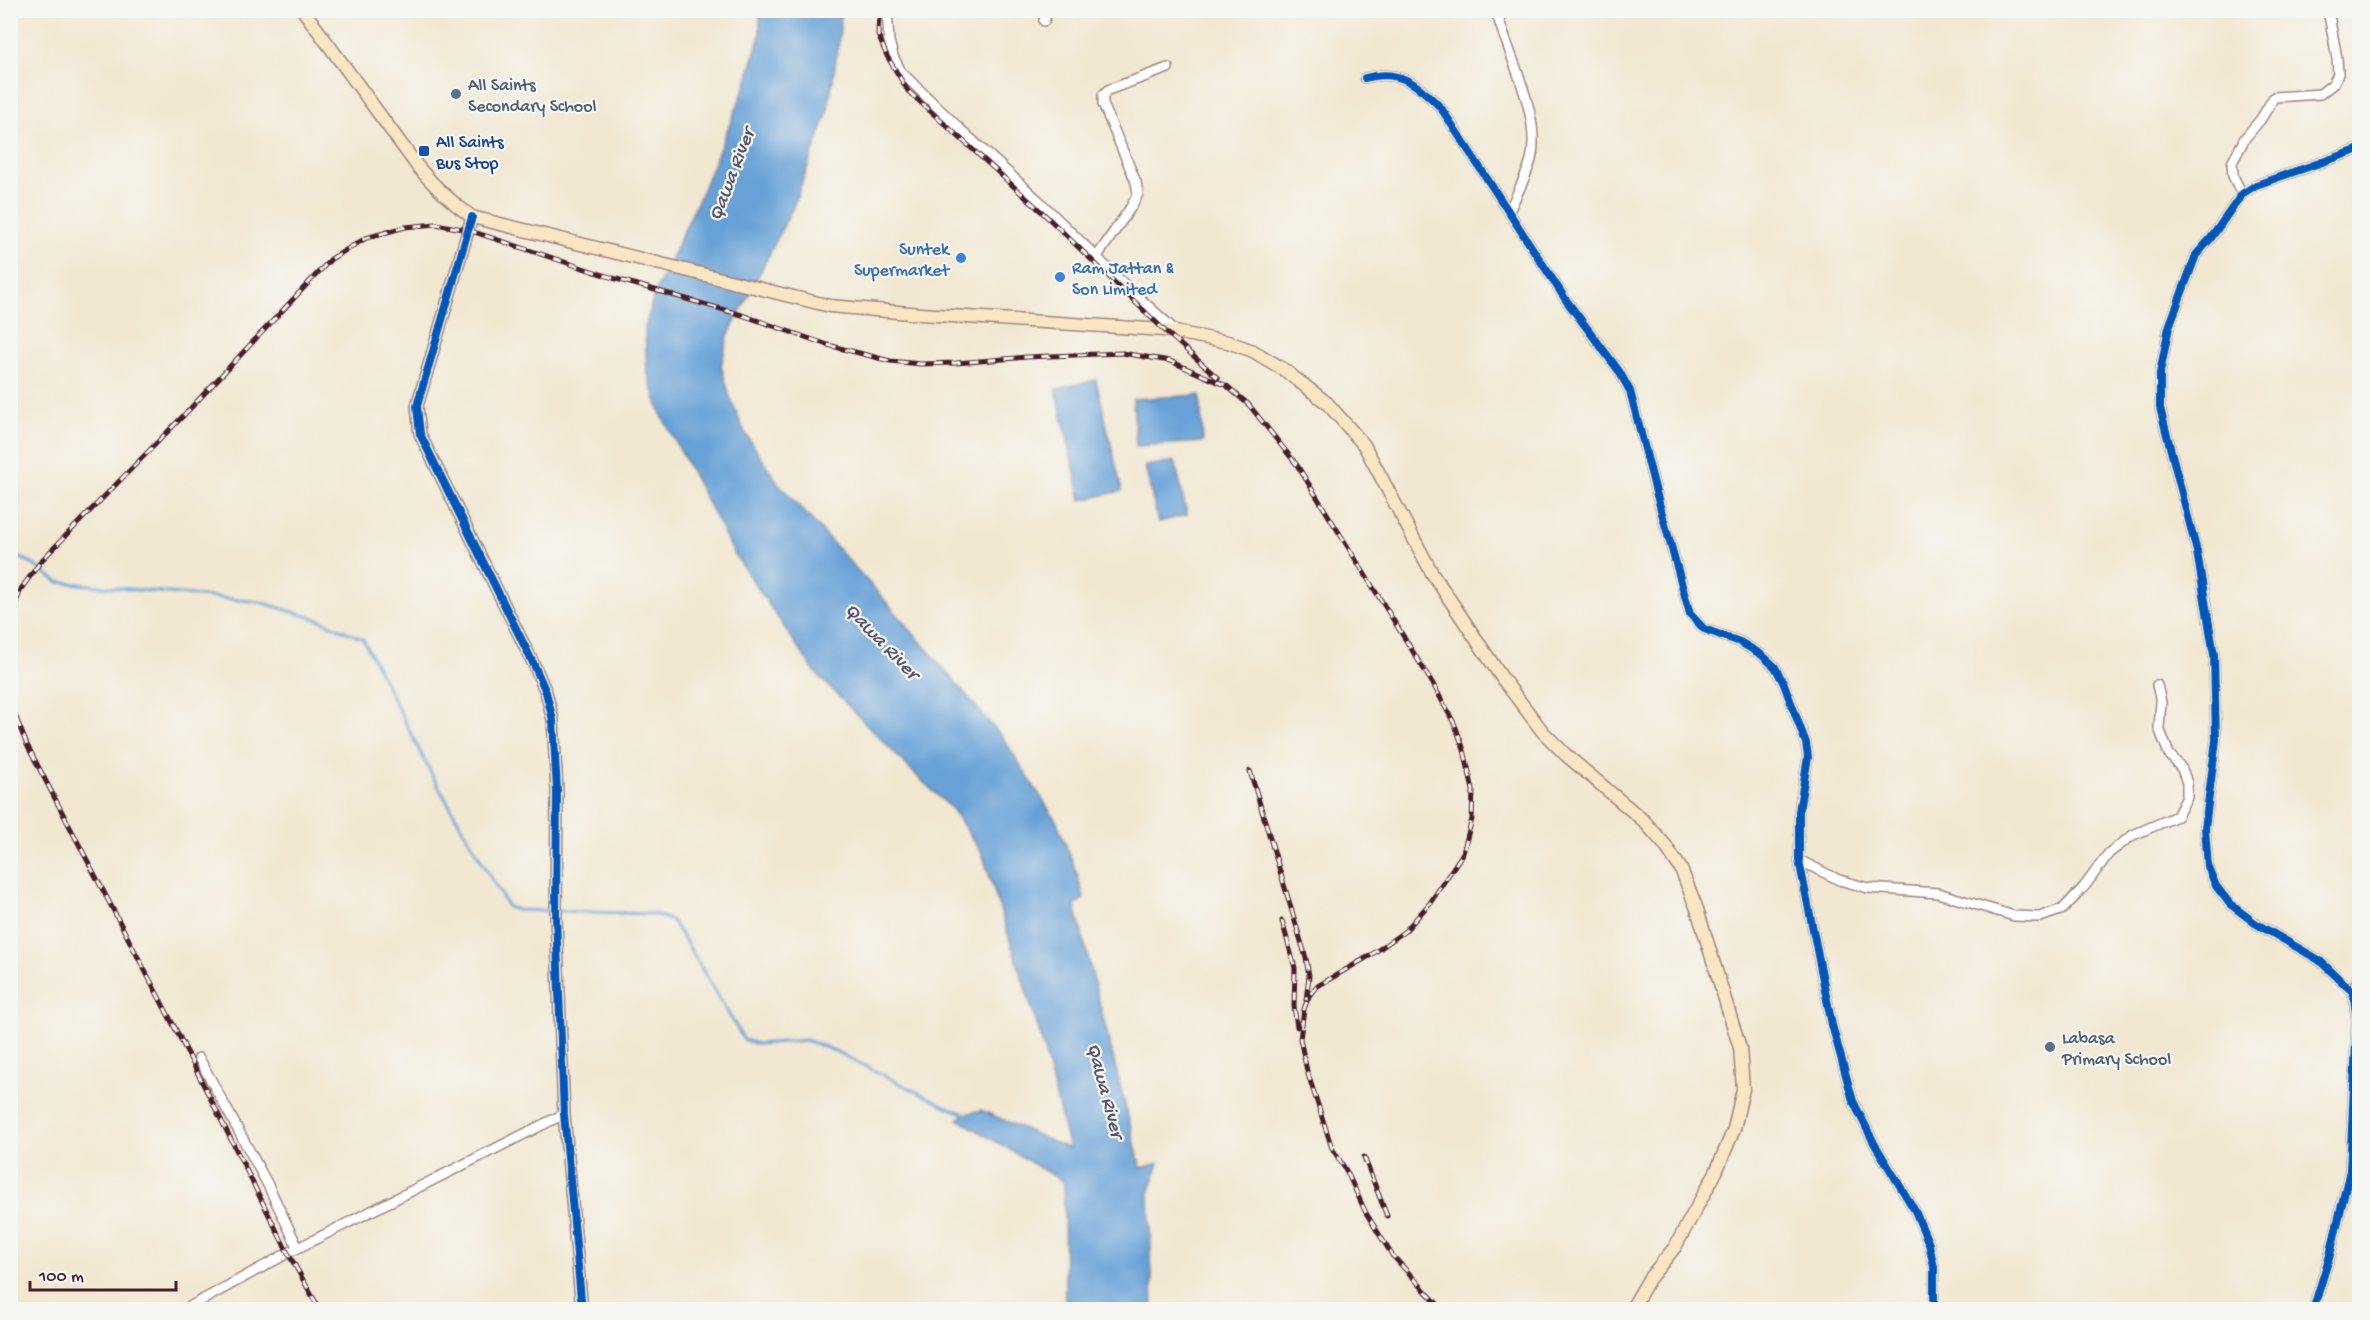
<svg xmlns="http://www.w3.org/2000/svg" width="2370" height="1320" viewBox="0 0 2370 1320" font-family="'Gochi Hand',sans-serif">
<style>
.water{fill:#67a1d7;stroke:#586081;stroke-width:1.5}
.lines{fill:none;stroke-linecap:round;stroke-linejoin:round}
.stream{stroke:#67a1d7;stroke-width:3}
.minor-casing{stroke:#9e847e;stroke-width:12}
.tertiary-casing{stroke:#9e847e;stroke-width:14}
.secondary-casing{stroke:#9e847e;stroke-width:15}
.minor{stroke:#fff;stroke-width:9}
.tertiary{stroke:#fff;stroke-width:10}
.secondary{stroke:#fbe6c4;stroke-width:12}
.rail-casing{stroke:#4a1f2b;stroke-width:5}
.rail{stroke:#f6f6f2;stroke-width:3;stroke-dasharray:9;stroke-linecap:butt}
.cycleway-casing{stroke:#f6f6f2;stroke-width:11}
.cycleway{stroke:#0057b8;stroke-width:8}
.service-dot{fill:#5c6f8a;stroke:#f6f6f2;stroke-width:2}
.transit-dot{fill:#1a4fb4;stroke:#f6f6f2;stroke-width:2}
.shop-dot{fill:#3f7fe0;stroke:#f6f6f2;stroke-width:2}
.labels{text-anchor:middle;stroke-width:4.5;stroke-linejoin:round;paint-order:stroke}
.service-label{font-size:18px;fill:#4e5e75;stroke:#f6f6f2;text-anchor:start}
.transit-label{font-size:18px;fill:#164399;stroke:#f6f6f2;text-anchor:start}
.shop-label{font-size:18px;fill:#366cbe;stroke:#f6f6f2;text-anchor:end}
.water-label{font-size:20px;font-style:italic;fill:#565370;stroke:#f6f6f2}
</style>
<rect width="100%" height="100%" fill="#f6f6f2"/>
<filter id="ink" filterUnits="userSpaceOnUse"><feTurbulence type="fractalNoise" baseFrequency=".0167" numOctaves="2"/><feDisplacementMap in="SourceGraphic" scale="12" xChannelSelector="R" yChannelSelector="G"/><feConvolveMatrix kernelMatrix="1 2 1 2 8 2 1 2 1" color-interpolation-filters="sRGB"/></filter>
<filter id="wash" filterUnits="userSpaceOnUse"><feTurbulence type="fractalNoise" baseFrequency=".008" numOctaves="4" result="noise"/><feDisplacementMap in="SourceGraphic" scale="24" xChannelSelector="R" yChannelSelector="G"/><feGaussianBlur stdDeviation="1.35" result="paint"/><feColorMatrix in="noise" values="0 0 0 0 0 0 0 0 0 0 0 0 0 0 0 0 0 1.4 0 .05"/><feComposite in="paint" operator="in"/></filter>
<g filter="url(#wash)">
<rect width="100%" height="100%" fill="#f2e8d2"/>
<path class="water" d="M 760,11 L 841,11 L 839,42 L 827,114 L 793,207 L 728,336 L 721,366 L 730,397 L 745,433 L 778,483 L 889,605 L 1003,738 L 1057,822 L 1076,871 L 1084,898 L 1075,906 L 1141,1168 L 1159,1163 L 1149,1193 L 1153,1309 L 1065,1309 L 1064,1182 L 958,1119 L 966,1114 L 981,1110 L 1069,1149 L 1040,1034 L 982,853 L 953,810 L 918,777 L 815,672 L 735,555 L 660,412 L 647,371 L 645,328 L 654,295 L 701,194 L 745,87 L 760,35 Z
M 1096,380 L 1122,491 L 1081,500 L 1056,389 Z
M 1200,395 L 1203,442 L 1136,446 L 1133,399 Z
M 1175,461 L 1187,515 L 1158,522 L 1145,466 Z"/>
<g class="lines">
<path class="stream" d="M 10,554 L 28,561 L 58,582 L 260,602 L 320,620 L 363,639 L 433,777 L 508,907 L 517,910 L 552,911
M 559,911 L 654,914 L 672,921 L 686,942 L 744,1040 L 758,1044 L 806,1040 L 835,1051 L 947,1107 L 968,1115"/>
</g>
</g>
<g filter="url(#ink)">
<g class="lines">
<g class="minor-casing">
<path id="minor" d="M 887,10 L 889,41 L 893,56 L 901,72 L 961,130 L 1038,200 L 1128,288 L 1176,331
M 1496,10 C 1507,54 1542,114 1531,160 C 1526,177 1516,195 1509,212
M 1044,21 L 1048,10
M 1365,78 C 1399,68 1419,85 1441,108 L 1566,300 L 1619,371 L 1630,391 L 1656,492 L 1690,614 L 1704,629 L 1740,642 L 1762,655 L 1775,667 L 1784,684 L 1806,743 L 1808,757 L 1799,811 L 1799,860 L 1832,1025 L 1853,1101 L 1874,1143 L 1915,1211 L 1929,1244 L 1934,1267 L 1934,1310
M 2242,194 L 2233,176 L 2232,163 L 2245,138 L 2261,119 L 2274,97 L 2320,94 L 2333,84 L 2338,74 L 2337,58 L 2328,10
M 1096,258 L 1131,207 L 1138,194 L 1136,182 L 1103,104 L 1103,95 L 1108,90 L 1168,68
M 1799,860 L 1839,880 L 1868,888 L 1938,893 L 2014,916 L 2040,917 L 2063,909 L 2084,887 L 2109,853 L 2133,835 L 2177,816 L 2187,797 L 2187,783 L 2182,769 L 2169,754 L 2159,728 L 2161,702 L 2157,685
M 2353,992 L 2360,973
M 199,1058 L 268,1185 L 298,1248
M 184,1310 L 288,1253 L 564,1114
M 2313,1310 L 2330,1255 L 2350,1170 L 2357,1020 L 2353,992 L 2319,960 L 2255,923 L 2230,904 L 2216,886 L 2208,867 L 2205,828 L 2216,740 L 2214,655 L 2197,552 L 2160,408 L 2160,373 L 2169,327 L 2196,255 L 2211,238 L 2242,194 L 2256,185 L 2360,149"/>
</g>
<g class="tertiary-casing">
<path id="tertiary" d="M 472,217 L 417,406 L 420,434 L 535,667 L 546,692 L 553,720 L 557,791 L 556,918 L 564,1114 L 582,1310"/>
</g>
<g class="secondary-casing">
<path id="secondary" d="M 303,10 L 418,167 C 434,186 451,202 472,217 L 830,306 L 921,314 L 1164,330 L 1228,342 L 1253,351 L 1283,369 L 1327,403 L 1364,445 L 1432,573 L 1502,678 L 1543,732 L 1566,755 L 1644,821 L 1665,845 L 1681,869 L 1697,909 L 1740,1048 L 1743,1089 L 1734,1129 L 1716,1172 L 1675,1247 L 1649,1279 L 1631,1310"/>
</g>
<use href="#minor" class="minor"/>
<use href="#tertiary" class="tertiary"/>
<use href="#secondary" class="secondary"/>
<g class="rail-casing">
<path id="rail" d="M 879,10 L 878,35 L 887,56 L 908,91 L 1043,213 L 1164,330 L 1218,378
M 10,619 L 21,589 L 41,561 L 186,413 L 331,259 L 366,238 L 405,227 L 436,224 L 468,230 L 613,278 L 742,315 L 828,345 L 890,361 L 921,364 L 956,363 L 1027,357 L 1122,353 L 1170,361 L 1227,386 L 1249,405 L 1297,465 L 1433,684 L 1455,725 L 1464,750 L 1473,790 L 1472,819 L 1463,853 L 1430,903 L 1405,931 L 1371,955 L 1316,987 L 1309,996 L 1304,1009 L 1300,1039 L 1307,1071 L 1332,1148 L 1347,1172 L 1366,1213 L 1392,1255 L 1443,1310
M 10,703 L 27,745 L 175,1028 L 288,1253 L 320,1310
M 1250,771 L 1306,958 L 1309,976 L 1306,1000
M 1282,921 L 1295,968 L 1294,1006 L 1297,1027
M 1364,1157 L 1387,1216"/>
</g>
<use href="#rail" class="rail"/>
<g class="cycleway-casing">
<path id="cycleway" d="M 1365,78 C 1399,68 1419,85 1441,108 L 1566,300 L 1619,371 L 1630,391 L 1656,492 L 1690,614 L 1704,629 L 1740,642 L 1762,655 L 1775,667 L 1784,684 L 1806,743 L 1808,757 L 1799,811 L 1799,860 L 1832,1025 L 1853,1101 L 1874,1143 L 1915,1211 L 1929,1244 L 1934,1267 L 1934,1310
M 472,217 L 417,406 L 420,434 L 535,667 L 546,692 L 553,720 L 557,791 L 556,918 L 564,1114 L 582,1310
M 2313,1310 L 2330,1255 L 2350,1170 L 2357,1020 L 2353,992 L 2319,960 L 2255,923 L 2230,904 L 2216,886 L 2208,867 L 2205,828 L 2216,740 L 2214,655 L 2197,552 L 2160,408 L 2160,373 L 2169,327 L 2196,255 L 2211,238 L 2242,194 L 2256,185 L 2360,149"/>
</g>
<use href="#cycleway" class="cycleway"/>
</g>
</g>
<g class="service-dot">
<circle cx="456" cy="94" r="6"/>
<circle cx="2050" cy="1047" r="6"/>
</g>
<rect class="transit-dot" x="418" y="145" width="12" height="12" rx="3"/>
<g class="shop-dot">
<circle cx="961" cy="258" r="6"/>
<circle cx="1060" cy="277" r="6"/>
</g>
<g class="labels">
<g class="service-label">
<text x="468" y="90">All Saints<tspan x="468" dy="21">Secondary School</tspan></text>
<text x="2062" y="1043">Labasa<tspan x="2062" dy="21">Primary School</tspan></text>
</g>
<g class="transit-label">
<text x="436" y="147">All Saints<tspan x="436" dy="21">Bus Stop</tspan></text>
</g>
<g class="shop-label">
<text x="949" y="254">Suntek<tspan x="949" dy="21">Supermarket</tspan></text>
<text x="1072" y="273" text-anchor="start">Ram Jattan &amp;<tspan x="1072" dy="21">Son Limited</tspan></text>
</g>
<g class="water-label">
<text transform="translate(730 174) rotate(-69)" y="7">Qawa River</text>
<text transform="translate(883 640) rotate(46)" y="7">Qawa River</text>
<text transform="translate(1107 1090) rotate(75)" y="7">Qawa River</text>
</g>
</g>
<rect width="2370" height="1320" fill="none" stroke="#f6f6f2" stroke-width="36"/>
<path d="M30 1281v9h146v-9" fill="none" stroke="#4a1f2b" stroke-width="3"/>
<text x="39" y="1281" font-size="18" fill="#4a1f2b" stroke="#f6f6f2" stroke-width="4.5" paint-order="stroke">100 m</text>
</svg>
